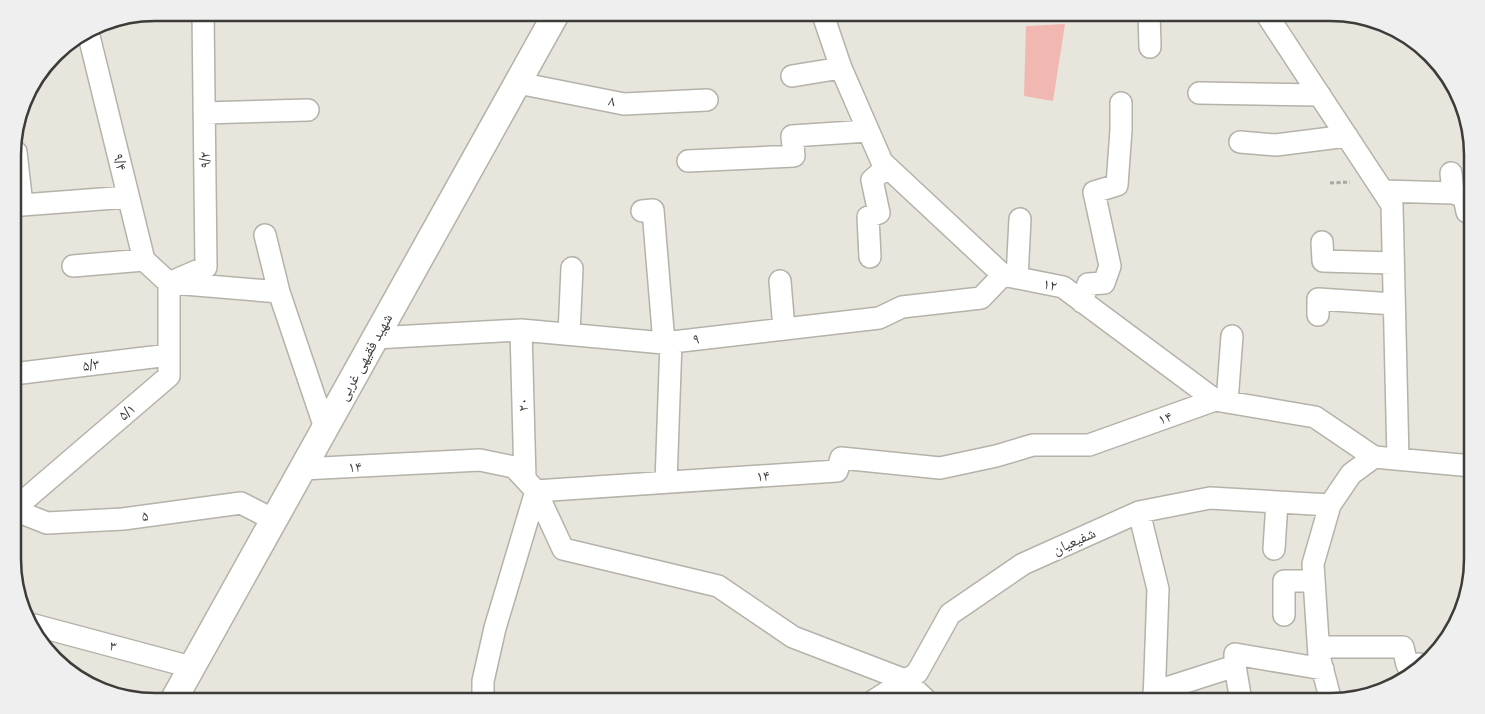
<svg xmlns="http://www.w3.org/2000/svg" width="1485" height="714" viewBox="0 0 1485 714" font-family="'Archivo Narrow','Noto Naskh Arabic',sans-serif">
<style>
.green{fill:#f0b8b0}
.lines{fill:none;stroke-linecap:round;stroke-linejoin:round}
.minor-casing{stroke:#b4b2a9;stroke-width:24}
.tertiary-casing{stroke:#b4b2a9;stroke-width:29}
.path{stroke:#a9a7a0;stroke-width:3;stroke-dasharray:4 2.5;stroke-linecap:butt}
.minor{stroke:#fff;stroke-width:21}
.tertiary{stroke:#fff;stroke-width:26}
.labels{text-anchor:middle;stroke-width:5;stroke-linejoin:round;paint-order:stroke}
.street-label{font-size:15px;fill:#3d3c39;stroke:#fff}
.rim{fill:none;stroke:#3d3c39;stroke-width:2.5}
</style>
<rect width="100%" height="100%" fill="#e7e5dc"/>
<path class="green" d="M 1065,24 L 1053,101 L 1024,96 L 1026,26 Z"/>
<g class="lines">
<g class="minor-casing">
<path id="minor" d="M 822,12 L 841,68 L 882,162 L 1003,275 L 1063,287 L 1215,400 L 1315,417 L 1374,457 L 1472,466
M 1149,12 L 1150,47
M 1265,12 L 1392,205 L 1398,459
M 88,32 L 144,260 L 169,283
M 792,76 L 841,68
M 518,83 L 624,104 L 707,100
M 1199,93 L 1320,95
M 204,113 L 308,110
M 1240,142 L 1276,145 L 1347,136
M 16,152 L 22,205 L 128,197
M 688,161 L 794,156 L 792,136 L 868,131
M 1451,173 L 1453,193 L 1464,197 L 1467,212
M 1383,191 L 1453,193
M 642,211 L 653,210 L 664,343
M 265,235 L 279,292
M 1322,242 L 1323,261 L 1393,263
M 870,257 L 868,217 L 879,213 L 872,180 L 887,167
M 73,266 L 144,260
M 1017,278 L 1020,219
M 780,281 L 784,329
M 169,283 L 206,267 L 203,12
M 172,283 L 279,292 L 325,428
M 1082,302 L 1088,284 L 1104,283 L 1110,266 L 1094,192 L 1117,185 L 1121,130 L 1121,103
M 1318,315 L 1318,299 L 1394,304
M 521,330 L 525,479
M 569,334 L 572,268
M 375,338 L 521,330 L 664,343 L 879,318 L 902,307 L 981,298 L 1003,275
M 13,374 L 169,355
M 1227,402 L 1232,336
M 302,469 L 480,460 L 514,467 L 536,491 L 837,471 L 841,458 L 940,468 L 996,456 L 1033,445 L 1089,445 L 1215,400
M 666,482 L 671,342
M 536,491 L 563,549 L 718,586 L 793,637 L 905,680 L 927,701
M 14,509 L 169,376 L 169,283
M 14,510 L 47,523 L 123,519 L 241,503 L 274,520
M 1139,512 L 1158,589 L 1154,701
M 1274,549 L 1277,502
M 1284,615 L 1284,581 L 1314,581
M 34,625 L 191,667
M 1319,647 L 1403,647 L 1407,665 L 1420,664
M 1235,666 L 1241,701
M 1154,692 L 1235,666 L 1235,654 L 1323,669
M 483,701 L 483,681 L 495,628 L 536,491
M 873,701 L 917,673 L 950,614 L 1023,564 L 1139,512 L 1210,498 L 1330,505
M 1331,701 L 1319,656 L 1313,564 L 1330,505 L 1351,474 L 1374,457"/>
</g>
<g class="tertiary-casing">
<path id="tertiary" d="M 173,701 L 557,12"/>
</g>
<path class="path" d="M 1330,183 L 1350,182"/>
<use href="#minor" class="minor"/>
<use href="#tertiary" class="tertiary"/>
</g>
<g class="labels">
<g class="street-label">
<text transform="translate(612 101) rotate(11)" y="5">۸</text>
<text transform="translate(205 160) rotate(-91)" y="5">۹/۲</text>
<text transform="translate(120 162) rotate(76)" y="5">۹/۴</text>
<text transform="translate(1050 285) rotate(13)" y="5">۱۲</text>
<text transform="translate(696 339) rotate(-6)" y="5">۹</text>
<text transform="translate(365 357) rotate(-61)" y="5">شهید فقیهی غربی</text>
<text transform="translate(91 365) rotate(-7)" y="5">۵/۳</text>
<text transform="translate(523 405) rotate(-92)" y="5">۲۰</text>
<text transform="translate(127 412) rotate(-40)" y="5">۵/۱</text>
<text transform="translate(1165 418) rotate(-19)" y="5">۱۴</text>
<text transform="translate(355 467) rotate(-3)" y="5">۱۴</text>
<text transform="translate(763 476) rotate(-4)" y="5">۱۴</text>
<text transform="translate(145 516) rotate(-7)" y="5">۵</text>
<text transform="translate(1074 541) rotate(-24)" y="5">شفیعیان</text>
<text transform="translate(113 646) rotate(15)" y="5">۳</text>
</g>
</g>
<path d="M0 0H1485V714H0ZM155 21H1330A134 134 0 0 1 1464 155V559A134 134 0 0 1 1330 693H155A134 134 0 0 1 21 559V155A134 134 0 0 1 155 21Z" fill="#efefef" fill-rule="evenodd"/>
<path class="rim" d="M155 21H1330A134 134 0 0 1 1464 155V559A134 134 0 0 1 1330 693H155A134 134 0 0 1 21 559V155A134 134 0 0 1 155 21Z"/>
</svg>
